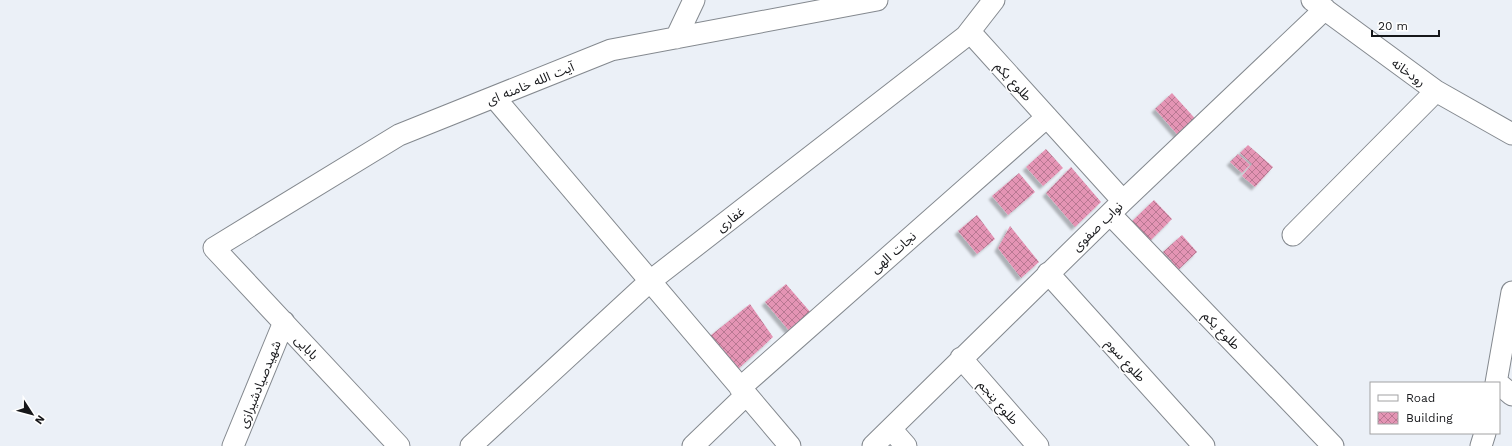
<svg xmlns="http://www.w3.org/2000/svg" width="1512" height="446" viewBox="0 0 1512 446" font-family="'Work Sans','Noto Sans Arabic',sans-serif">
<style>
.building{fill:url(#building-cross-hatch);filter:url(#shadow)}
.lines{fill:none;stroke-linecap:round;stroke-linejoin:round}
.street-casing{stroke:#84898f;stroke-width:23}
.street{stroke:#fff;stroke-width:21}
.labels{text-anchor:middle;stroke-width:3;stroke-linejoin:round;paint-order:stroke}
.street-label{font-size:13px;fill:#16171a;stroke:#fff}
</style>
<defs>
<pattern id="building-cross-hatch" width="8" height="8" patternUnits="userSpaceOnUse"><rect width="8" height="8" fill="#e494b4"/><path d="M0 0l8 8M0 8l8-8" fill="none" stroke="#b87892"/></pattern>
<filter id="shadow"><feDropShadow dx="-3.5" dy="3.5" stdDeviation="1" flood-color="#0004"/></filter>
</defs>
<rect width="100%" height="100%" fill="#ebf0f7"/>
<path class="building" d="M 1172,93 L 1200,124 L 1182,140 L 1155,109 Z
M 1248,145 L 1273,167 L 1255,187 L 1242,176 L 1252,164 L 1240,153 Z
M 1046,149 L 1063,168 L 1043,186 L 1026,167 Z
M 1238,154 L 1250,165 L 1242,173 L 1230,162 Z
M 1071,167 L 1101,202 L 1075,227 L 1046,193 Z
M 1019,173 L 1035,192 L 1008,215 L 992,196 Z
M 1154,200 L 1172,219 L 1146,245 L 1127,226 Z
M 977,215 L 995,239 L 977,254 L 958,231 Z
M 1010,226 L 1039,262 L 1021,278 L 998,248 Z
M 1182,235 L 1197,252 L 1174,274 L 1166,266 L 1172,261 L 1163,252 Z
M 786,284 L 812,314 L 791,333 L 765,302 Z
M 750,304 L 773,337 L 737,370 L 710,336 Z"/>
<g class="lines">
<g class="street-casing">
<path id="street" d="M 1312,0 L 1436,91 L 1512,134
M 970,32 L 1123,201
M 676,38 L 694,0
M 494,97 L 790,446
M 1110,214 L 1333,446
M 1293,235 L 1436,91
M 1048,273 L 1204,446
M 961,358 L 1038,446
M 1496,383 L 1512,292
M 1499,384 L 1512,395
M 740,388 L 1047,117
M 891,429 L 906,446
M 233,446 L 284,322
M 399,446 L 214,248 L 399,135 L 611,50 L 877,0
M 471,446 L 649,282 L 966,36 L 994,0
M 693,446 L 746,395
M 873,446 L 1123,201 L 1325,9
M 1481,446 L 1485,433"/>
</g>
<use href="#street" class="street"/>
</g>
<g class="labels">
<g class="street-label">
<text transform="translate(1409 72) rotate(36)" y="5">رودخانه</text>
<text transform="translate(1014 81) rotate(48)" y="5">طلوع یکم</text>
<text transform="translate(530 83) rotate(-22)" y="5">آیت الله خامنه ای</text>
<text transform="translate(730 219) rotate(-38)" y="5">غفاری</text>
<text transform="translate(1097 226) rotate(-44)" y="5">نواب صفوی</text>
<text transform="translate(893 252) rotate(-41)" y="5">نجات الهی</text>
<text transform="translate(1222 330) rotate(46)" y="5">طلوع یکم</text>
<text transform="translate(307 347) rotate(47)" y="5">بابایی</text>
<text transform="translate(1126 360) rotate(48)" y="5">طلوع سوم</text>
<text transform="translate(259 384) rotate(-68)" y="5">شهیدصیادشیرازی</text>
<text transform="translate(999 402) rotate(49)" y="5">طلوع پنجم</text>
</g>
</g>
<rect x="1370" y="382" width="130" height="52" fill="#ffffff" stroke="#a2a2a3"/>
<rect x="1378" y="395" width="20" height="6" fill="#ffffff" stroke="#a2a2a3"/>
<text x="1406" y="402" font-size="12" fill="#16171a">Road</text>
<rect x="1378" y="412" width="20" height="12" fill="url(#building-cross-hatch)" stroke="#a2a2a3"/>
<text x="1406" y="422" font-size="12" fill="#16171a">Building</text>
<g transform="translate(32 414) rotate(126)" stroke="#ffffff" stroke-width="3" paint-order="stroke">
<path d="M0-3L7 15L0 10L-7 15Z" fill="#16171a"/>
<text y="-6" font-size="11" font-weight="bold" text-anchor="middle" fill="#16171a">N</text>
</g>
<path d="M1372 30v6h67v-6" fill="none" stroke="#16171a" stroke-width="2"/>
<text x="1378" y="30" font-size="12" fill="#16171a" stroke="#ffffff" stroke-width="3" paint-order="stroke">20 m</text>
</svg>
